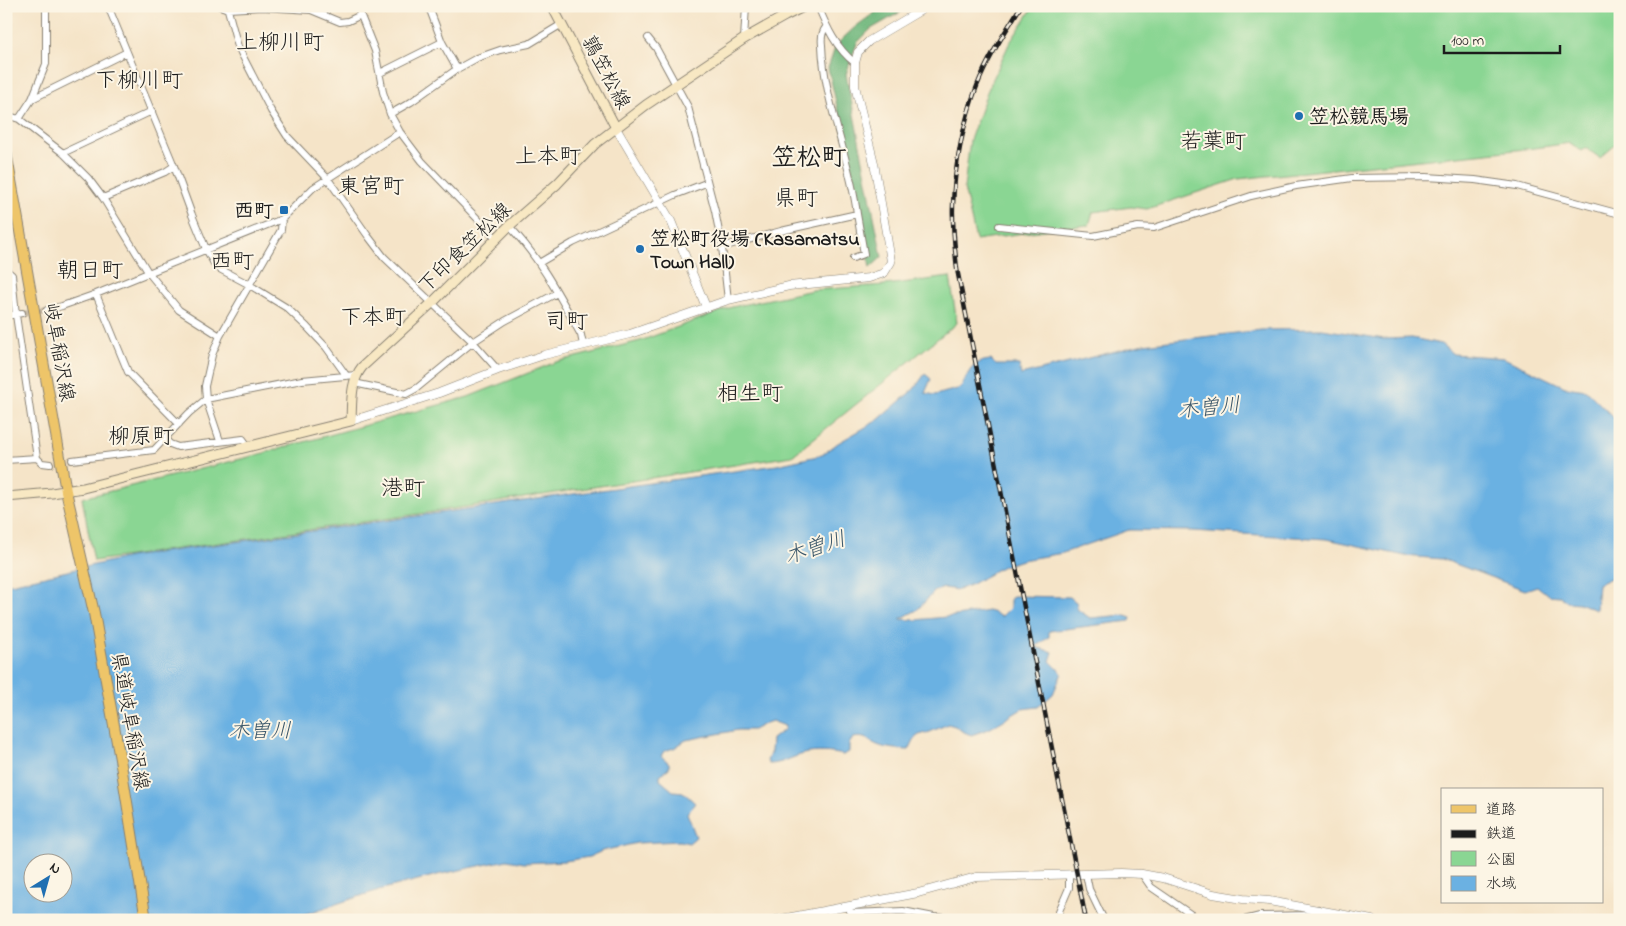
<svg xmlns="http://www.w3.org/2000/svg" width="1626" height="926" viewBox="0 0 1626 926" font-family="'Indie Flower','Klee One',sans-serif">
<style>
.green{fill:#8ad693;stroke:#537958}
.forest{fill:#6fb77d;stroke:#466a4c}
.water{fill:#6bb1e2;stroke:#44667f;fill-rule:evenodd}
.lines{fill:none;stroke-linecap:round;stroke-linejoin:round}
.minor-tunnel{stroke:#cabca6;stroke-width:6;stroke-dasharray:6 3;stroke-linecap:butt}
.minor-casing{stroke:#888072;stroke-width:8}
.tertiary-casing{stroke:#888072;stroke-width:9}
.secondary-casing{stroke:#888072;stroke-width:11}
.primary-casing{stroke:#888072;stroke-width:12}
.minor{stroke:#fff;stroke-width:6}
.tertiary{stroke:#fff;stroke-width:8}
.secondary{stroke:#f8e8c3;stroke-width:9}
.primary{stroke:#eec569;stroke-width:10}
.rail-casing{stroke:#1c1c1c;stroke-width:4.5}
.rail{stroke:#fcf5e5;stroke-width:2.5;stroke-dasharray:8;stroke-linecap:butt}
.poi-dot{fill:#1f6fb2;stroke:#fcf5e5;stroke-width:2}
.labels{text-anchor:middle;stroke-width:4;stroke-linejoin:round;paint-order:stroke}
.street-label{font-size:20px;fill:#1c1c1c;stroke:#fcf5e5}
.poi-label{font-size:20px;font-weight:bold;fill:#1c1c1c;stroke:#fcf5e5;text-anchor:start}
.water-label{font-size:21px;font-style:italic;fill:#3c586b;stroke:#fcf5e5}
.quarter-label{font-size:22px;fill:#1c1c1c;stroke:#fcf5e5}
.district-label{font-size:25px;font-weight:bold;fill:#1c1c1c;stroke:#fcf5e5}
</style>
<rect width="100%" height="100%" fill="#fcf5e5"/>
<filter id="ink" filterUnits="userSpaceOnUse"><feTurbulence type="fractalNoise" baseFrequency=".02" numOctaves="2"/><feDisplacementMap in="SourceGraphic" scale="10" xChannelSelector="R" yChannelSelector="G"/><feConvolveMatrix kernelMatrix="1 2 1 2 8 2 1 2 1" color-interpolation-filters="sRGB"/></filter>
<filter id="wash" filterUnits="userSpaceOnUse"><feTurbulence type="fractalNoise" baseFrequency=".0096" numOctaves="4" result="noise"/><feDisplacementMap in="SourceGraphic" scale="20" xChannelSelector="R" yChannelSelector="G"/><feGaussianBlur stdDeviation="1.12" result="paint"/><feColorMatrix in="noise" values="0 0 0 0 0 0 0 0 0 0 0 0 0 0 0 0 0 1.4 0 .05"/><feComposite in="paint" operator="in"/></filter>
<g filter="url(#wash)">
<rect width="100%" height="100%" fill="#f5e4c8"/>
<path class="green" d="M 1034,6 L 1620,6 L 1620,141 L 1600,158 L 1586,148 L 1582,151 L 1570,143 L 1535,148 L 1238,179 L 1147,209 L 1131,207 L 1093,212 L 1089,225 L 1050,229 L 976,240 L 964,188 L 970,140 L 987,92 L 1009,44 Z
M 950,277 L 957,323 L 792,456 L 440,511 L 94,561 L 82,498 L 253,456 L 468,397 L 556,362 L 640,341 L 732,307 L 813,290 L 885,285 Z"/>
<path class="forest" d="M 884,6 L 911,6 L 871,29 L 857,43 L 846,74 L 882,257 L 870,268 L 860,204 L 828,68 L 836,45 L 855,27 Z"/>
<path class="water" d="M 1322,329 L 1384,339 L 1412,338 L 1441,344 L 1453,354 L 1504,358 L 1565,387 L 1586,390 L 1614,418 L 1620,418 L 1620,577 L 1615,576 L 1598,584 L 1596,610 L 1579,603 L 1567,602 L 1560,596 L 1548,595 L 1537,586 L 1525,590 L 1442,559 L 1405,556 L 1327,539 L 1193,531 L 1129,530 L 1063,553 L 1022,560 L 1003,566 L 972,584 L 958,590 L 944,588 L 935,591 L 917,610 L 900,619 L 915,620 L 956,616 L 988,611 L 995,613 L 1001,617 L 1010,608 L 1010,600 L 1013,596 L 1070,597 L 1077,603 L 1077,609 L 1090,618 L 1125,615 L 1131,617 L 1130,621 L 1049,631 L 1049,637 L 1035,647 L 1053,652 L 1050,661 L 1062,673 L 1053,694 L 1038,707 L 1022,709 L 989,729 L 971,735 L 962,731 L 955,726 L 948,724 L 930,732 L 919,735 L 915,738 L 909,750 C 904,750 884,748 880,746 C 868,742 867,735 853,738 L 849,744 L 849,752 L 843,755 C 831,752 816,751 804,754 C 791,757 782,764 769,764 L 767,761 L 771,751 L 772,739 L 784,730 L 785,726 L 772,721 L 766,723 L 753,730 L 738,730 L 686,740 L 674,748 L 664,751 L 661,756 L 669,763 L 669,768 L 660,775 L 660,780 L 673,791 L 683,792 L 695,803 L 687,813 L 696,837 L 689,843 L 680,841 L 637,843 L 602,851 L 589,857 L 565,861 L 524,863 L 507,860 L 441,874 L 379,890 L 287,920 L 6,920 L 6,585 L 129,557 L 777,465 L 822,455 L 838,443 L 878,420 L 914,389 L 925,374 L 931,379 L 925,393 L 935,395 L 961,388 C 968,373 972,361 991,360 L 996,365 L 1019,365 L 1021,375 L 1144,344 L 1261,330 ZM 32,864 L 62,864 L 62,894 L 32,894 Z"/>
</g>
<g filter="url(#ink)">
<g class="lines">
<path class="minor-tunnel" d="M 22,313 L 47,310"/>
<g class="minor-casing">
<path id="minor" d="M 108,6 L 174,166 L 192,215 L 206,249 L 216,267 L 248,284 L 287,308 L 307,327 L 326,347 L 346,375
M 220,6 L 228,9 L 262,7 L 311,10 L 340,22 L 348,21 L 361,15
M 227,6 L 238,47 L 271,111 L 287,136 L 328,179 L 368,236 L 384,257 L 473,342 L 498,370
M 357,6 L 375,51 L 383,92 L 390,114 L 400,132 L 422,161 L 497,239
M 818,6 C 827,28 836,48 855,63
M 430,10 L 442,42 L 457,69
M 826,27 C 822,32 821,38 822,45 C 824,103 850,157 857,214
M 648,38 L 656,48 L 688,107 L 715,211 L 722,247 L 728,300
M 744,39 L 746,6
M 380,73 L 442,42
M 32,99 L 127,52
M 390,114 L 411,102 L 457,69 L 477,58 L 500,50 L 529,44 L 562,24
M 6,115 L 19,119 L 63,153 L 88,178 L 103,198 L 148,272 L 179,310 L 220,336
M 19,119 L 32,99 L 46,64 L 46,6
M 63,153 L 152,111
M 103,198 L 165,172 L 174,166
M 509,226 C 540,258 560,297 581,335 L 583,345
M 999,226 L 1093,236 L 1138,227 L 1154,228 L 1251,196 L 1296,186 L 1352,178 L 1426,177 L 1475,180 L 1517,186 L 1620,214
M 722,247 L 781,231 L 857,214 L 864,254 L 853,258
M 539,263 L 573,243 L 675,195 L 706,183
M 6,270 L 12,275 L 16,315 L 37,458 L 42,463 L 50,464
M 96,294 L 128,372 L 179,424
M 47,310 L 62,306 L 96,294 L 282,219 L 313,188 L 400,132
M 6,316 L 22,313
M 354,383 L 406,394 L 417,388 L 473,342 L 505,321 L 557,293
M 166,440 L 170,444 L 178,447 L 243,439 L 248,446
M 220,441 L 206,399 L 205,386 L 212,355 L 220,336 L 281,230 L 282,219
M 6,460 L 37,458
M 72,460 L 154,450 L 189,413 L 206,399 L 302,380 L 356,375
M 1086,874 L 1089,889 L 1104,920
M 1142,874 L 1151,887 L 1199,920
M 848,907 L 851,913 L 903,911 L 934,917 L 970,920
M 1060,920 L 1059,911 L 1069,888 L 1069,875
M 1244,920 L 1260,916 L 1311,915 L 1318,909"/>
</g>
<g class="tertiary-casing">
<path id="tertiary" d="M 616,128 L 671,221 L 706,307
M 351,421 L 439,393 L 498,370 L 544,355 L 630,334 L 728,300 L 789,286 L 869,278 L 884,273 L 891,262 L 890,255 L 874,163 L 855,86 L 855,63 L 858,52 L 869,41 L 928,6
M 776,920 L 918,893 L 976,877 L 1121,873 L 1142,874 L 1163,878 L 1213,894 L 1243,899 L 1269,901 L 1372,920"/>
</g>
<g class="secondary-casing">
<path id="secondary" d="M 552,6 L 616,128
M 6,497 L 52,493 L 83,488 L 351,421 C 352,403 350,382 362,367 L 432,303 L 509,226 L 557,184 L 595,144 L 646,105 L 744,39 L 785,16 L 805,6"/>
</g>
<g class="primary-casing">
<path id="primary" d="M 6,152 L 66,491 L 94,613 L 121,765 L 146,920"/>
</g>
<use href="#minor" class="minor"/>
<use href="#tertiary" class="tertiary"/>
<use href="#secondary" class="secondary"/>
<use href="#primary" class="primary"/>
<g class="rail-casing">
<path id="rail" d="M 1021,6 C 1005,32 988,58 977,86 C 964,119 954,169 953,205 C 952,227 955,248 957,269 L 1086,920"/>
</g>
<use href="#rail" class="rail"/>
</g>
</g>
<g class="poi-dot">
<circle cx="1299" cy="116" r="5"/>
<rect x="279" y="205" width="10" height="10" rx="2.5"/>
<circle cx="640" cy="249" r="5"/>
</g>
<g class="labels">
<g class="street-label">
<text transform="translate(607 72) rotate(62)" y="7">鶉笠松線</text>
<text transform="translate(464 247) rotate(-44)" y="7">下印食笠松線</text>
<text transform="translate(60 352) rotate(80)" y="7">岐阜稲沢線</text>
<text transform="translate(131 721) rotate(80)" y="7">県道岐阜稲沢線</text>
</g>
<g class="poi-label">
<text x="1309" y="123">笠松競馬場</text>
<text x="274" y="217" text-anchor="end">西町</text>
<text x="650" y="245">笠松町役場 (Kasamatsu<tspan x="650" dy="23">Town Hall)</tspan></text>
</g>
<g class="water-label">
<text transform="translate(1209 407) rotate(-5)" y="7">木曽川</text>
<text transform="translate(815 547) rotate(-18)" y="7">木曽川</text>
<text x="260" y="737">木曽川</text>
</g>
<g class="quarter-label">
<text x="280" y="49">上柳川町</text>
<text x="139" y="87">下柳川町</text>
<text x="1213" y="148">若葉町</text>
<text x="548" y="163">上本町</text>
<text x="371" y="193">東宮町</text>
<text x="796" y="205">県町</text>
<text x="232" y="268">西町</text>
<text x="90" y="277">朝日町</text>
<text x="373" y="324">下本町</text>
<text x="566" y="328">司町</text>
<text x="750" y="400">相生町</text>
<text x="141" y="443">柳原町</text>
<text x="403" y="495">港町</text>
</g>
<g class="district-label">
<text x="809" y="165">笠松町</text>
</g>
</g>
<rect width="1626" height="926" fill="none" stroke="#fcf5e5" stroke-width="25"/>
<rect x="1441" y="788" width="162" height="115" fill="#fcf5e5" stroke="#a29e95"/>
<rect x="1451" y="805" width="25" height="8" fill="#eec569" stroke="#a29e95"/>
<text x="1486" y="814" font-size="15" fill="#1c1c1c">道路</text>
<rect x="1451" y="830" width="25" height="8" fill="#1c1c1c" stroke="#a29e95"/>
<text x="1486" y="838" font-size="15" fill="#1c1c1c">鉄道</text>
<rect x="1451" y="851" width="25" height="15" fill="#8ad693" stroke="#a29e95"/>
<text x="1486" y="864" font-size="15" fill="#1c1c1c">公園</text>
<rect x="1451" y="876" width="25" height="15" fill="#6bb1e2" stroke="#a29e95"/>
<text x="1486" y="888" font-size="15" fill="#1c1c1c">水域</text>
<g transform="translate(48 878) rotate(37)"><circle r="24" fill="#fcf5e5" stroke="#a29e95"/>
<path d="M0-4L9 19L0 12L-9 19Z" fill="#1f6fb2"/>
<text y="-8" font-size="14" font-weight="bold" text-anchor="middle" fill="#1c1c1c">N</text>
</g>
<path d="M1444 45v8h116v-8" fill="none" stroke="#1c1c1c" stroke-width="2.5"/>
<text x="1451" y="45" font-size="15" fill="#1c1c1c" stroke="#fcf5e5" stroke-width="4" paint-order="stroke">100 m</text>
</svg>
